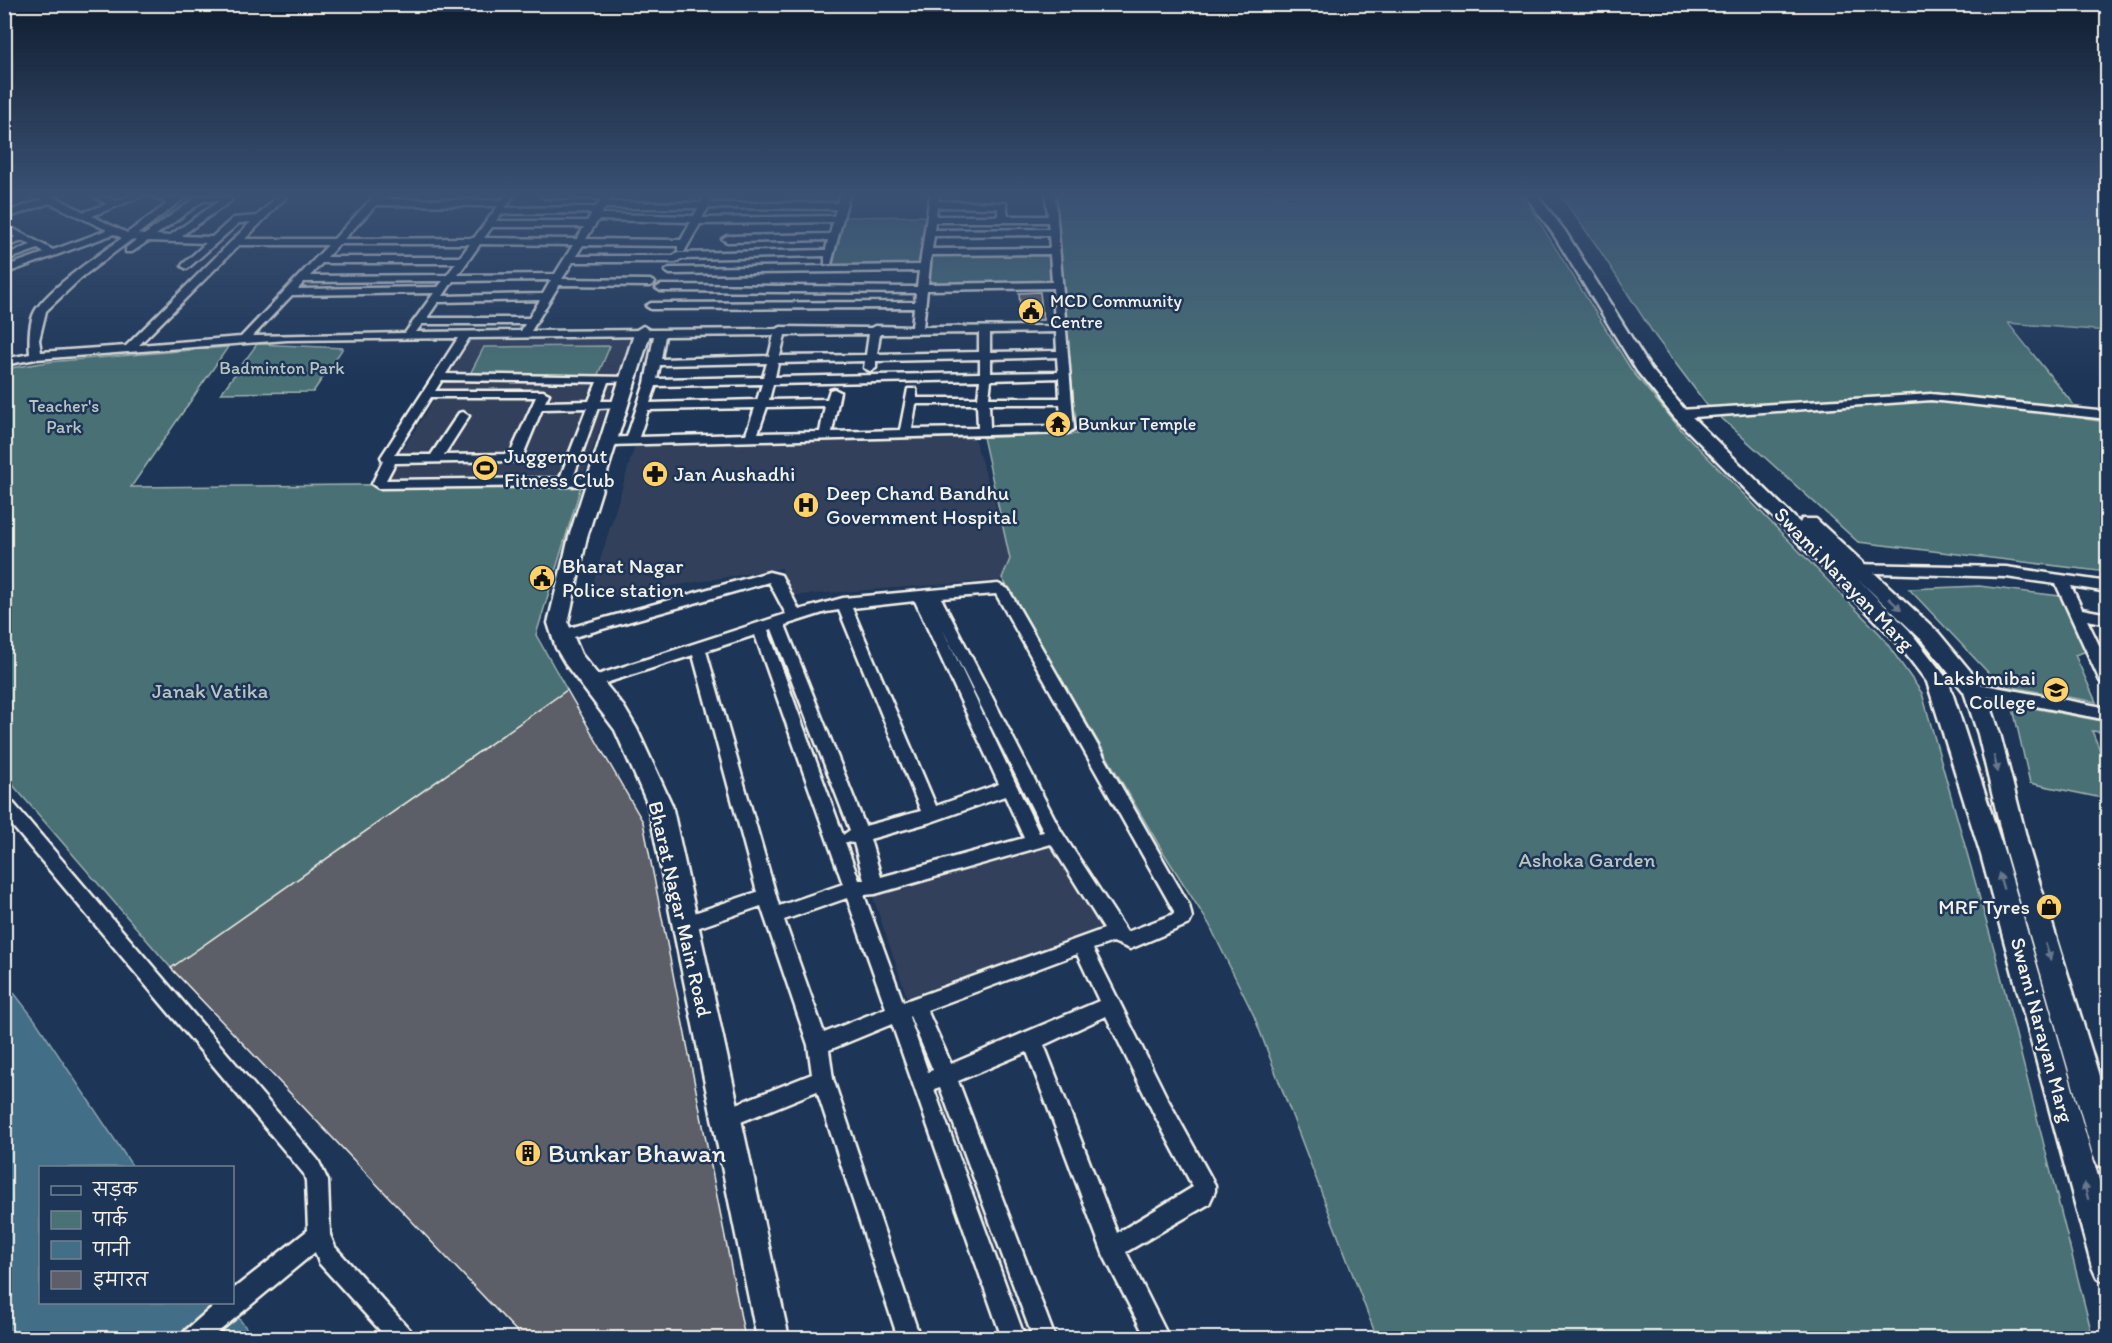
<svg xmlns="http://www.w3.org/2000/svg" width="2112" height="1343" viewBox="0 0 2112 1343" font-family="Itim,'Playpen Sans Deva',sans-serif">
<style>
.built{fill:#30415c}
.green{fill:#4a7174;stroke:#9fb1ae;stroke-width:1.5}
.water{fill:#426e87;stroke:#89a2ae;stroke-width:1.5}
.building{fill:#5d5e67;stroke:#f4f1e8;stroke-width:1.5}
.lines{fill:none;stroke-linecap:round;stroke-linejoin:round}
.street-casing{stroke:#f4f1e8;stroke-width:5}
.secondary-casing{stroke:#f4f1e8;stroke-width:5}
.street{fill:#1d3557;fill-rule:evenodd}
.secondary{fill:#1d3557;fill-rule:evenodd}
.oneway{fill:#68778a}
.labels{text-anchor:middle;stroke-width:5;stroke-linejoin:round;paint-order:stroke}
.far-poi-label{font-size:18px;fill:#f4f1e8;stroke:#1d3557;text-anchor:start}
.far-park-label{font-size:18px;fill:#b8c4bf;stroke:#1d3557}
.poi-label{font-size:21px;fill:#f4f1e8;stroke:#1d3557;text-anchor:start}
.street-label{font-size:21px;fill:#f4f1e8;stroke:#1d3557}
.park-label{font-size:21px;fill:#b8c4bf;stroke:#1d3557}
.near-poi-label{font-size:26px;fill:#f4f1e8;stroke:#1d3557;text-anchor:start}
</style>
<rect width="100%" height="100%" fill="#1d3557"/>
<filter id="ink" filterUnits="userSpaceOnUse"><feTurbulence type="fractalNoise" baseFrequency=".0167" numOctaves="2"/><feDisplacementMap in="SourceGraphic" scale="12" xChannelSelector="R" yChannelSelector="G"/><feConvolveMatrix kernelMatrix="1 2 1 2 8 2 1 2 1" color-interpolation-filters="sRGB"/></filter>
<g filter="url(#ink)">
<path class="built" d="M 631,337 L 584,474 L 385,478 L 472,338 Z
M 973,435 L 1019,579 L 785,596 L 782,568 L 588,600 L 636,442 Z
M 1059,836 L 1104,928 L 907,997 L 873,897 Z"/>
<path class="green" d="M 1052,195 L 1518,195 L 1535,215 L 1632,371 L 1683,432 L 1881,635 L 1922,693 L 1996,956 L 2093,1338 L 1377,1338 L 1254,1016 L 1209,924 L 1160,847 L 1002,578 L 1010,559 L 983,437 L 1077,434 Z
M 1560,195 L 2107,195 L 2107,331 L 2008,323 L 2085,419 L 2107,422 L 2107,572 L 1858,542 L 1706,404 L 1655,336 L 1597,246 Z
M 925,216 L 919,265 L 833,266 L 844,217 Z
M 931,254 L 1049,255 L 1052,283 L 929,284 Z
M 257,344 L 343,348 L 313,392 L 221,393 Z
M 610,346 L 597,377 L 468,378 L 484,347 Z
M 228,347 L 131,487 L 582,483 L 536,635 L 567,690 L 171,968 L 5,776 L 5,369 L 48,362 Z
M 1979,586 L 2060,596 L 2087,651 L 2075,655 L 2096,702 L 2000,685 L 1909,589 Z
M 2012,704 L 2107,722 L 2107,733 L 2092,731 L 2107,767 L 2107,799 L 2030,783 Z"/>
<path class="water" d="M 4,980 L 35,1020 L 133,1167 L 40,1168 L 40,1302 L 227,1303 L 254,1338 L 5,1338 Z"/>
<path class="building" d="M 1040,292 L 1043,320 L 1021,320 L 1019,293 Z
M 567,690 L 643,822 L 745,1338 L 523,1338 L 171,968 Z"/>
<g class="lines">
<g class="street-casing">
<path id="street" d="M 38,195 L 55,197 L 84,212 L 107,204 L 91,195 L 102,195 L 116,201 L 133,195 L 145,195 L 92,216 L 127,233 L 167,204 L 151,195 L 162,195 L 172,199 L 179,195 L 188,195 L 138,234 L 144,235 L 198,196 L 231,197 L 231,201 L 181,236 L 212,237 L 233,218 L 257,216 L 279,195 L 288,195 L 245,239 L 334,239 L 375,195 L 384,195 L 381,199 L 502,200 L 506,195 L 514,195 L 505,208 L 596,207 L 602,198 L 545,198 L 541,195 L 622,195 L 610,198 L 608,202 L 701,203 L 706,195 L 714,195 L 710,203 L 837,203 L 840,195 L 849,195 L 831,264 L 825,264 L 825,256 L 681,259 L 676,262 L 573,262 L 562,279 L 650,280 L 655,283 L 650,286 L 559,285 L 531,331 L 777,329 L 781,327 L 871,328 L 875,326 L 912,327 L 914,308 L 651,309 L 646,306 L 651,303 L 915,302 L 916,293 L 661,291 L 656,288 L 661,285 L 917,287 L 919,271 L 670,274 L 665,271 L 670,268 L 920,265 L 930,195 L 938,195 L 938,201 L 1006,203 L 1008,216 L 1048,216 L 1046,195 L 1055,195 L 1074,429 L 1068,433 L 609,445 L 605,444 L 605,438 L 627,437 L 645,383 L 654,336 L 469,338 L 446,374 L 632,377 L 632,381 L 608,382 L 601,401 L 620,401 L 626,404 L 620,407 L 598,408 L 573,478 L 596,477 L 602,481 L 596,485 L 565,486 L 378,488 L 372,484 L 383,461 L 381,457 L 458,338 L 287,340 L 36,359 L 4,365 L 4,359 L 30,354 C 29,341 29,319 37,308 C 56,283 97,256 122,238 L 114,234 L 4,274 L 4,267 L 44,253 L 38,249 L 4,261 L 4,255 L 31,245 L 23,241 L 4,247 L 4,241 L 16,237 L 4,231 L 4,224 L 53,250 L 107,230 L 50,203 L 4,219 L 4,213 L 43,199 ZM 203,201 L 219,201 L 169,236 L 156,235 ZM 376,205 L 498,206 L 474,238 L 344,239 ZM 937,207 L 998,208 L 998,216 L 936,216 ZM 605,208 L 698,208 L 694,216 L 601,214 ZM 708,208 L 836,209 L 834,216 L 702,218 ZM 592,213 L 587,221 L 496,221 L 501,214 ZM 598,220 L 691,222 L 681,240 L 586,239 ZM 251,222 L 126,346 L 41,352 L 39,340 L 46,311 L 82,277 L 131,240 L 136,240 L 126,248 L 126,252 L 132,252 L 148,241 L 206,243 L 183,264 L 182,266 L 187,269 L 239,223 ZM 833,222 L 830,234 L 727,236 L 722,239 L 727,242 L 828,240 L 826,250 L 678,253 L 673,256 L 576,256 L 583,245 L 678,246 L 678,252 L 684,252 L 700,224 ZM 935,222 L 1048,222 L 1049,229 L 934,230 ZM 492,227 L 584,227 L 577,239 L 484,238 ZM 1049,235 L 1050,248 L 932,249 L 934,236 ZM 339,244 L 470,244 L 460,257 L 327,257 ZM 480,244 L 573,245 L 555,274 L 458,275 ZM 239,245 L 328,245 L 241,337 L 139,345 ZM 1050,254 L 1052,282 L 928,284 L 931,255 ZM 322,263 L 456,263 L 447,275 L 310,276 ZM 551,280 L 543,294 L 443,296 L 453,281 ZM 443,281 L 438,287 L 298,289 L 304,282 ZM 1053,288 L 1055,326 L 923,327 L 927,290 ZM 434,293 L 405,333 L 253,336 L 292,295 ZM 540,300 L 529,318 L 427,318 L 438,302 ZM 422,324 L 525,324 L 521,331 L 416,332 ZM 1056,332 L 1057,351 L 990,352 L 990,333 ZM 979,333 L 979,352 L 877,354 L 880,334 ZM 869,334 L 866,355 L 780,356 L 785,335 ZM 774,335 L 769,356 L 661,359 L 665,336 ZM 1057,357 L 1058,372 L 991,373 L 991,359 ZM 980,359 L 980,373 L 775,377 L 778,363 L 865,361 L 864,368 L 870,371 L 876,368 L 876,361 ZM 767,363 L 763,377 L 657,379 L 660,365 ZM 1059,378 L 1060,398 L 989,398 L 991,380 ZM 442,380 L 597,382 L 589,401 L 545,402 L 549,394 L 543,391 L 435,391 ZM 980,380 L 978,398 L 917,398 L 916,389 L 908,389 L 900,430 L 832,432 L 840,392 L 834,389 L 830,390 L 827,399 L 769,400 L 773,384 ZM 762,384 L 757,400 L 650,403 L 656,386 ZM 431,397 L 536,397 L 510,454 L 444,455 L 469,416 L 463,412 L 459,413 L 431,455 L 394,455 ZM 916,404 L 977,404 L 978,428 L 912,429 ZM 989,404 L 1060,404 L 1062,426 L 990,427 ZM 825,406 L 820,432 L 758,433 L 767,407 ZM 587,408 L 560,478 L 386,480 L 395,463 L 517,461 L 523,455 L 542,409 ZM 755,408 L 746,434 L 639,437 L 648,410 Z
M 1931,394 L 2108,412 L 2108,419 L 1931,400 L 1680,418 L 1674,414 L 1680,410 Z
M 1851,564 L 2006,567 L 2108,582 L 2108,592 L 2071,586 L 2082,609 L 2108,614 L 2108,624 L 2087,620 L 2108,664 L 2108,686 L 2100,681 L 2056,584 L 2006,577 L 1846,572 L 1844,569 Z
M 769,572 L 781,575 L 799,610 L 843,598 L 998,584 L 1008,589 L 1189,905 L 1192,918 L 1189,924 L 1130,949 L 1113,942 L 1093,949 L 1167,1098 L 1215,1185 L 1215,1191 L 1209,1204 L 1126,1252 L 1169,1338 L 1146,1338 L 1104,1256 L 1027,1052 L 958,1081 L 1055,1338 L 1033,1338 L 940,1087 L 934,1089 L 1025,1338 L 1002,1338 L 892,1024 L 829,1050 L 833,1079 L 920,1338 L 898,1338 L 817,1091 L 726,1128 L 719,1125 L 716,1118 L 719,1111 L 812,1074 L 808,1045 L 761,906 L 685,932 L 679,930 L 676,924 L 679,918 L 757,892 L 693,655 L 590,688 L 585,687 L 582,683 L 585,679 L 786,614 L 769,582 L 560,641 L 553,636 L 555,632 ZM 996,594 L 1174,911 L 1174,914 L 1127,932 L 1061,831 L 941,598 ZM 915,601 L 999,784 L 936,806 L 852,608 ZM 839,610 L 921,811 L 865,826 L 785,625 L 826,612 ZM 772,629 L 850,830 L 843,835 L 768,630 ZM 943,630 L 1044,832 L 1039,833 ZM 755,635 L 843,884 L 779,906 L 706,651 ZM 1005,796 L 1024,838 L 881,877 L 870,839 L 931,822 ZM 845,842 L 854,843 L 864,880 L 859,880 ZM 1051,844 L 1104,929 L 903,1002 L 864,895 L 875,894 ZM 847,898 L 886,1008 L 824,1033 L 784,920 ZM 1077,954 L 1099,1001 L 951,1064 L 927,1010 ZM 910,1016 L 933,1070 L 928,1072 L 909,1017 ZM 1106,1016 L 1153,1112 L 1193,1187 L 1117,1233 L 1044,1045 Z
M 1974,683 L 2108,708 L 2108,720 L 1969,693 L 1966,689 L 1969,685 Z
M 4,798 L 10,799 L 318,1160 L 328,1181 L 330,1235 L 335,1247 L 410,1330 L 413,1338 L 387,1338 L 319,1263 L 315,1252 L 211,1338 L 183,1338 L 186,1330 L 218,1302 L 232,1302 L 232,1290 L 308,1230 L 306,1181 L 304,1174 L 4,816 Z"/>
</g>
<g class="secondary-casing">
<path id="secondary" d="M 1525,195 L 1537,195 L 1565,231 L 1651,369 L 1686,411 L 1800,523 L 1802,519 L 1816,519 L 1938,632 L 1985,689 L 2000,734 L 2030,852 L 2108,1105 L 2108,1170 L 2098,1165 L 2093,1155 L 2006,852 L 1978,734 L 1964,692 L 1924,642 L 1859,580 L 1909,630 L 1948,680 L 2005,855 L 2108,1211 L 2108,1283 L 2097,1278 L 2092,1267 L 1981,855 L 1927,682 L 1895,640 L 1674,417 L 1637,371 L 1552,232 Z
M 643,326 L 651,331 L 587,537 L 568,623 L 581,654 L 624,707 L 637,729 L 672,805 L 789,1338 L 757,1338 L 648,805 L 615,730 L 566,665 L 556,648 L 548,623 L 569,537 L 635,331 Z"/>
</g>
<use href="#street" class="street"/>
<use href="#secondary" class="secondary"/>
</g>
<defs><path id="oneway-solid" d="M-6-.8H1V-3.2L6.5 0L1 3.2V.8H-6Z" transform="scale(1.5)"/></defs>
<g class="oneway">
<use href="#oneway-solid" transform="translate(1895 604) rotate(43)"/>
<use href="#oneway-solid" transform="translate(1996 764) rotate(76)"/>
<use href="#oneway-solid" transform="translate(2001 881) rotate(-106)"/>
<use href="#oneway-solid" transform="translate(2048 952) rotate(73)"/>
<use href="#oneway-solid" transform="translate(2086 1191) rotate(-105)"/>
</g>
</g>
<linearGradient id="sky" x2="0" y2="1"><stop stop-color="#101d30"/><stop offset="0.51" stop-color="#3a5174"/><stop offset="1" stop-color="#3a5174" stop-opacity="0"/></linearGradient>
<rect width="2112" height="383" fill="url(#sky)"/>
<defs>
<g id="civic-disc" transform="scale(1.35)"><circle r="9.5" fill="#ffd166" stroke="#1d3557"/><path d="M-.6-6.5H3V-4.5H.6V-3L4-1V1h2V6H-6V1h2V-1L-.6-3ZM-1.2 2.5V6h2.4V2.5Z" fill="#111"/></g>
<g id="temple-disc" transform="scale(1.35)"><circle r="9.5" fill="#ffd166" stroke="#1d3557"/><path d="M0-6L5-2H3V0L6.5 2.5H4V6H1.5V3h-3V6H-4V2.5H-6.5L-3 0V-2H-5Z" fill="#111"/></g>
<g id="stadium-disc" transform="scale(1.35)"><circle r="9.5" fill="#ffd166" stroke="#1d3557"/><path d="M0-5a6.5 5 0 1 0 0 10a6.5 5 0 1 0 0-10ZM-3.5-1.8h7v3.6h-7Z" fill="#111"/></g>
<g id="pharmacy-disc" transform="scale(1.35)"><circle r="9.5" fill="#ffd166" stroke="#1d3557"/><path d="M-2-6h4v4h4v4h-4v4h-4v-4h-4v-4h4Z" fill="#111"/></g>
<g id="hospital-disc" transform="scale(1.35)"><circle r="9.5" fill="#ffd166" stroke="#1d3557"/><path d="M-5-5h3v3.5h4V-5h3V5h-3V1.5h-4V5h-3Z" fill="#111"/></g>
<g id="university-disc" transform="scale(1.35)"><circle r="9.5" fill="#ffd166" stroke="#1d3557"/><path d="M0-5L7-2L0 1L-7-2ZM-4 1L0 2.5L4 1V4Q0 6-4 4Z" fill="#111"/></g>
<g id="shop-disc" transform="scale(1.35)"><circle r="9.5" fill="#ffd166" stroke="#1d3557"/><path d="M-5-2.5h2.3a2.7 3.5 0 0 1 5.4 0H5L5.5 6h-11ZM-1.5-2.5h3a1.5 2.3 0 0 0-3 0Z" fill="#111"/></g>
<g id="building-disc" transform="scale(1.35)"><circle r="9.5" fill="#ffd166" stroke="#1d3557"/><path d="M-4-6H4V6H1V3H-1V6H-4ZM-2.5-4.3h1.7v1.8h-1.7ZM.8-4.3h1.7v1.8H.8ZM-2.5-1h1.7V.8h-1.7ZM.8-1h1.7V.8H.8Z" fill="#111"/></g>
</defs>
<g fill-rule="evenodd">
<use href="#civic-disc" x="1031" y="311"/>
<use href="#temple-disc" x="1058" y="424"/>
<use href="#stadium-disc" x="485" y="468"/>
<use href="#pharmacy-disc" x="655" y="474"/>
<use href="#hospital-disc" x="806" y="505"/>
<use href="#civic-disc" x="542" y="578"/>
<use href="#university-disc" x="2056" y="690"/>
<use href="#shop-disc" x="2049" y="907"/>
<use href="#building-disc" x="528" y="1153"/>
</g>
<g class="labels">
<g class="far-poi-label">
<text x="1050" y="307">MCD Community<tspan x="1050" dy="21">Centre</tspan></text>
<text x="1078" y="430">Bunkur Temple</text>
</g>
<g class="far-park-label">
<text x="282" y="374">Badminton Park</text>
<text x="64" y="412">Teacher's<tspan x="64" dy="21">Park</tspan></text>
</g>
<g class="poi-label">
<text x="504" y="463">Juggernout<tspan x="504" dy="24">Fitness Club</tspan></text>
<text x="674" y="481">Jan Aushadhi</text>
<text x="826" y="500">Deep Chand Bandhu<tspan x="826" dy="24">Government Hospital</tspan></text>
<text x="562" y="573">Bharat Nagar<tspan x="562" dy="24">Police station</tspan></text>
<text x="2036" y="685" text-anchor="end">Lakshmibai<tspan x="2036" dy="24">College</tspan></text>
<text x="2030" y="914" text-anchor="end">MRF Tyres</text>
</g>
<g class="street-label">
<text transform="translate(1844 579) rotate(46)" y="7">Swami Narayan Marg</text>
<text transform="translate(680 909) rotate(77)" y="7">Bharat Nagar Main Road</text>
<text transform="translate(2042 1030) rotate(75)" y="7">Swami Narayan Marg</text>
</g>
<g class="park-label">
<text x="210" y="698">Janak Vatika</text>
<text x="1587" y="867">Ashoka Garden</text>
</g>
<g class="near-poi-label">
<text x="548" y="1162">Bunkar Bhawan</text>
</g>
</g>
<rect width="2112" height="1343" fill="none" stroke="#1d3557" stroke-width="24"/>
<rect x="12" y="12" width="2088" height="1319" fill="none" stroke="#f4f1e8" stroke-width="2" filter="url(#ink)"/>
<rect x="39" y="1166" width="195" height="138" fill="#1d3557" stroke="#738091" stroke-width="1.5"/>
<rect x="51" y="1186" width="30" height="9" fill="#1d3557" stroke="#738091" stroke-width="1.5"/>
<text x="93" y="1196" font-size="18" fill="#f4f1e8">सड़क</text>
<rect x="51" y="1211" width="30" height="18" fill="#4a7174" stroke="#738091" stroke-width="1.5"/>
<text x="93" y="1226" font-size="18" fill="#f4f1e8">पार्क</text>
<rect x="51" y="1241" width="30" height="18" fill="#426e87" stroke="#738091" stroke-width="1.5"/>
<text x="93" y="1256" font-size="18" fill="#f4f1e8">पानी</text>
<rect x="51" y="1271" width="30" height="18" fill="#5d5e67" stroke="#738091" stroke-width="1.5"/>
<text x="93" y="1286" font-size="18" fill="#f4f1e8">इमारत</text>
</svg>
